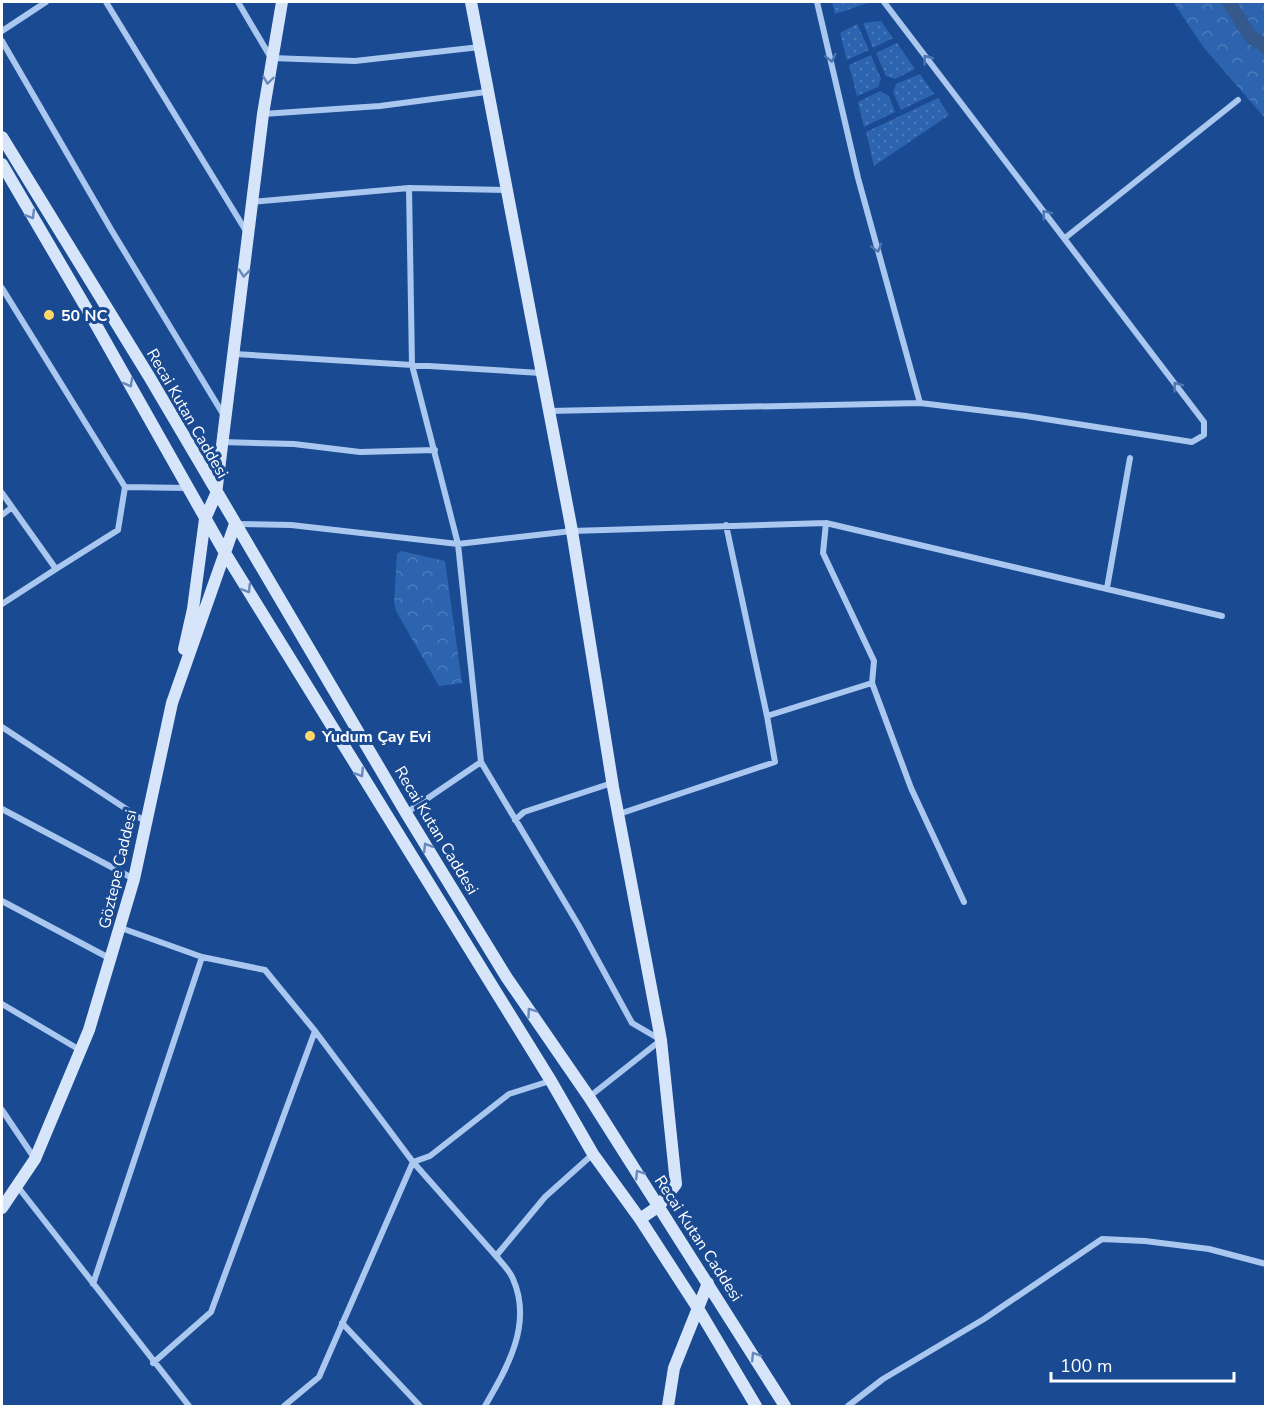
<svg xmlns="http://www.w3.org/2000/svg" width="1267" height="1408" viewBox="0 0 1267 1408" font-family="'Nunito Sans',sans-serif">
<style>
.grass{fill:url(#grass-dots)}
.park{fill:url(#park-crowns)}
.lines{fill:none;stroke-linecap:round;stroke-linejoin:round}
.canal{stroke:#35598d;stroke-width:14}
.street{stroke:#a9c7ef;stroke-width:6}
.secondary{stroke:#d7e5fa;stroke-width:12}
.oneway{stroke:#4c76b2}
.oneway2{stroke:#68b}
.poi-dot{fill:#ffd867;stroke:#1a4a91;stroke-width:2}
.labels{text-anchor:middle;stroke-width:6;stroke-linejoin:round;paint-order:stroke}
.poi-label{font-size:16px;font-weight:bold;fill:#fff;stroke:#1a4a91;text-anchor:start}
.street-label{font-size:16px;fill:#fff;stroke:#1a4a91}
</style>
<defs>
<pattern id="grass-dots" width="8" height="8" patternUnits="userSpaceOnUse" patternTransform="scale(1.5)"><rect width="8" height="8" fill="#2d64af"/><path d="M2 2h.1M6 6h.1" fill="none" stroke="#4c7bbb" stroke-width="1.8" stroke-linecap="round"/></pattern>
<pattern id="park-crowns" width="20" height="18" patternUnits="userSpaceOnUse" patternTransform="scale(1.5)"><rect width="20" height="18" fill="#2d64af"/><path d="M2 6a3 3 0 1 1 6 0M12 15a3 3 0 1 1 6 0" fill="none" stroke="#4c7bbb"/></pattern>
</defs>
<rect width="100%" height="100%" fill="#1a4a91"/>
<path class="grass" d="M 832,2 L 867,2 L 868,3 L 835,14 Z
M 881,21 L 893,38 L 873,48 L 863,23 Z
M 857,24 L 869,50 L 847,60 L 840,33 Z
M 897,43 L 915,69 L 895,79 L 886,76 L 876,53 Z
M 871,55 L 881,79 L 878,87 L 857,96 L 849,65 Z
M 920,74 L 934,94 L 901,110 L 893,92 L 896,84 Z
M 880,91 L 889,96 L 895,112 L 864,127 L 858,102 Z
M 938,98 L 949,115 L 874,166 L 866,132 Z"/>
<path class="park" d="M 1173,2 L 1265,2 L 1265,118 L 1204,48 Z
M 401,551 L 445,561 L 462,683 L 439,686 L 396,611 L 394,602 L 397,554 Z"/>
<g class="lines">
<path class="canal" d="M 1229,2 L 1250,36 L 1266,47"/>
<path class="street" d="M 106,2 L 246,231
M 238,2 L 271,58 L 355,61 L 480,47
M 817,2 L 858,178 L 920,403
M 2,31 L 46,2
M 2,41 L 112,231 L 223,414
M 263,114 L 380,106 L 486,92
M 409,188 L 412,365 L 458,544 L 481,762 L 579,926 L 632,1023 L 661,1040 L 589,1097
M 252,202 L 409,188 L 506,190
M 1065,238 L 1238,100
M 2,288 L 125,487 L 118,530 L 56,569 L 2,493
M 235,354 L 541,373
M 549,411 L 920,403 L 1026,416 L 1192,442 L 1204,435 L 1204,422 L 884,2
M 222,442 L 294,444 L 360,452 L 435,450
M 125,487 L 187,488
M 2,515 L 11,508
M 826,523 L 823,553 L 874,661 L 872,683 L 911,788 L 964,902
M 237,524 L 291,525 L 458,544 L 572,531 L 826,523 L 1222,616
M 726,525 L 767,716
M 1107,588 L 1130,458
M 2,604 L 56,569
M 2,727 L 146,822
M 2,809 L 134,879
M 406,813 L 481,762
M 619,814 L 775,762 L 767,716 L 872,683
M 515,820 L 524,812 L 612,783
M 2,901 L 111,959
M 121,928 L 202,957 L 265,970 L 315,1031 L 413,1162 L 319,1377 L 284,1406
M 2,1004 L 80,1050
M 550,1081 L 509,1094 L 430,1156 L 413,1162 L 496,1256 L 545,1197 L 593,1154
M 2,1110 L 35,1159
M 18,1187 L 189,1406
M 93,1284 L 202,957
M 342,1323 L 420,1406
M 153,1363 L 211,1312 L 315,1031
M 485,1406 C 507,1368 533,1324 513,1279 C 510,1271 502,1263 496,1256
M 848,1406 L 883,1379 L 984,1319 L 1102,1239 L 1145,1241 L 1209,1249 L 1266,1264"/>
<path class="secondary" d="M 471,2 L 572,531 L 613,787 L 661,1040 L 676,1184 L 659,1206 L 640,1219
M 2,137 L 150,378 L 406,813 L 507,978 L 589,1097 L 785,1406
M 2,164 L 95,323 L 225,553 L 551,1081 L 593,1154 L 640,1219 L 699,1310 L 756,1406
M 184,649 L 193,609 L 205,519 L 216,494 L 263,114 L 282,2
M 2,1208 L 35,1159 L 89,1030 L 134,879 L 172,703 L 235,524
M 668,1406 L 674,1368 L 708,1283"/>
</g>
<defs><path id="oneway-chevron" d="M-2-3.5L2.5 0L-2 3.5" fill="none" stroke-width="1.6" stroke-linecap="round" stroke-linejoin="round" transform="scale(1.5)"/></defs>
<g class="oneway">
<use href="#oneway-chevron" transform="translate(831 58) rotate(77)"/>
<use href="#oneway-chevron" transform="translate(927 59) rotate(-127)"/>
<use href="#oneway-chevron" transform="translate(1046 214) rotate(-128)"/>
<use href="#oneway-chevron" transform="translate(877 248) rotate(74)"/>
<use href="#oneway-chevron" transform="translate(1177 386) rotate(-127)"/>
</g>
<g class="oneway2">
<use href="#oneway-chevron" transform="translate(268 80) rotate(98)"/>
<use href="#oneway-chevron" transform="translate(31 215) rotate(59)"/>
<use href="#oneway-chevron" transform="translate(244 273) rotate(96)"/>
<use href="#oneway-chevron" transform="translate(129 383) rotate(61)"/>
<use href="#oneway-chevron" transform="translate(247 589) rotate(58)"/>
<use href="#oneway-chevron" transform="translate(360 773) rotate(58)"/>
<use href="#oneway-chevron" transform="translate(427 847) rotate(-121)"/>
<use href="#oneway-chevron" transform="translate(531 1012) rotate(-125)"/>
<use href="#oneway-chevron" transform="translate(639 1174) rotate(-123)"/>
<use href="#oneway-chevron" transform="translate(755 1356) rotate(-122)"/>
</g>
<g class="poi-dot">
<circle cx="49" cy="315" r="6"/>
<circle cx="310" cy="736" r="6"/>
</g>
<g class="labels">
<g class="poi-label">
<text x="61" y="321">50 NC</text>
<text x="322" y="742">Yudum Çay Evi</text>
</g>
<g class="street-label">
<text transform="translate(188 413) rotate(60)" y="6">Recai Kutan Caddesi</text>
<text transform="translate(437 830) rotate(59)" y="6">Recai Kutan Caddesi</text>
<text transform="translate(117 869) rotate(-77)" y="6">Göztepe Caddesi</text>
<text transform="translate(699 1238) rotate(57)" y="6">Recai Kutan Caddesi</text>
</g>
</g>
<rect width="1267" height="1408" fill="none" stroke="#ffffff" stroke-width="6"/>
<path d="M1051 1372v9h183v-9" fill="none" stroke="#ffffff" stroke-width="3"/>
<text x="1060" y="1372" font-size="18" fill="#ffffff" stroke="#1a4a91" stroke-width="4.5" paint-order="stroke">100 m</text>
</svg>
